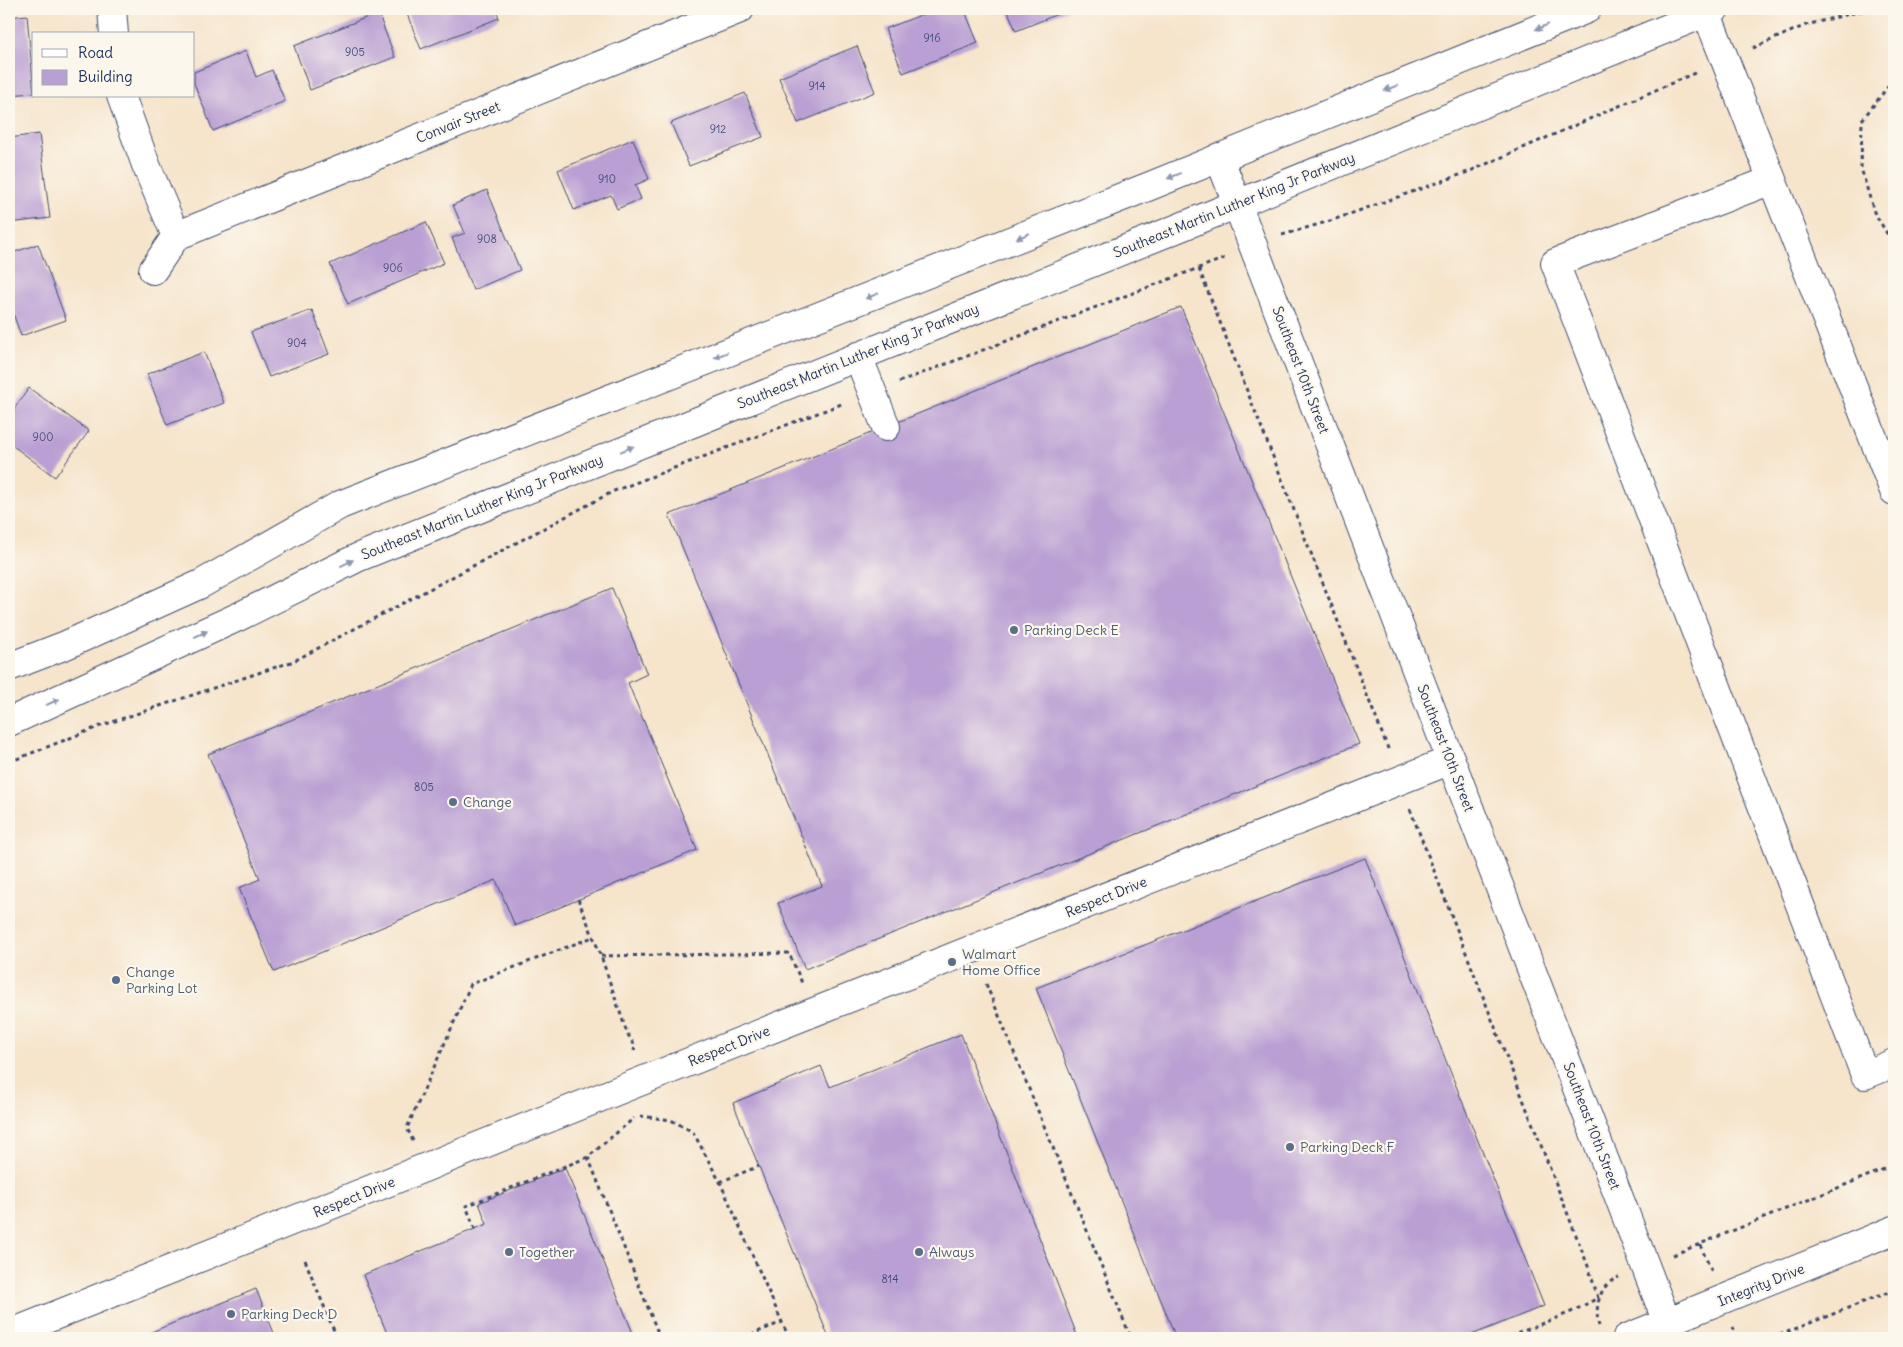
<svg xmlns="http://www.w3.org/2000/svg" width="1903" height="1347" viewBox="0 0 1903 1347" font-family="Delius,sans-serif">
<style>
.building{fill:#b99fd3}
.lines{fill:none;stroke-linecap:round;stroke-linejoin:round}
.minor-casing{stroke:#3c4a6e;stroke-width:30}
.path{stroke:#3c4a6e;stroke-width:3;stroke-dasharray:4 4;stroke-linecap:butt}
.minor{stroke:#fff;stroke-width:28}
.oneway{fill:#8d97ae}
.service-dot{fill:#5c6f8a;stroke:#fbf7ec;stroke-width:2}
.labels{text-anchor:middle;stroke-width:4.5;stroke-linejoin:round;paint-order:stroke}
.number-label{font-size:11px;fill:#424b7b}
.street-label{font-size:14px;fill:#1b2f5e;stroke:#fbf7ec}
.service-label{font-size:14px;fill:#4e5e75;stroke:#fbf7ec;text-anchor:start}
</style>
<rect width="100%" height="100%" fill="#fbf7ec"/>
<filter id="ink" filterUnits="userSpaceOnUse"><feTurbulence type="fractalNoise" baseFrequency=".02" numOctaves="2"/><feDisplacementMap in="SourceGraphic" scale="10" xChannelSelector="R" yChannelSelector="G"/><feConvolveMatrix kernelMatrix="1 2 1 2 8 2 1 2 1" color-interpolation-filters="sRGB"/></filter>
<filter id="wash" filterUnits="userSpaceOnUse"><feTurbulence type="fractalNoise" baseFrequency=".0096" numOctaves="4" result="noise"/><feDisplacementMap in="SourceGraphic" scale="20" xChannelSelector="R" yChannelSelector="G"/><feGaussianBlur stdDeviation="1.12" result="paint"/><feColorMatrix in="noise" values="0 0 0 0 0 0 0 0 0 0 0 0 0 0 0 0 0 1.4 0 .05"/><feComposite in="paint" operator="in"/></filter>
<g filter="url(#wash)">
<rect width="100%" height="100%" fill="#f6e4cb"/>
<g id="blocks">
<path class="building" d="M 405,9 L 496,9 L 499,18 L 421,49 Z
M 936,9 L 964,9 L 978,43 L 903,73 L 885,29 Z
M 1007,9 L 1070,9 L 1016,31 Z
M 378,13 L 395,57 L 310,90 L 294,46 Z
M 27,15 L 34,93 L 9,95 L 9,17 Z
M 857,46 L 875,92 L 798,123 L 779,78 Z
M 246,51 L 256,77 L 272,70 L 285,101 L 213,131 L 194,83 L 194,72 Z
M 745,93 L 763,137 L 689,166 L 671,123 Z
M 39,134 L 50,218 L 9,223 L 9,138 Z
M 633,139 L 649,179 L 635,185 L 641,199 L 617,209 L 611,195 L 574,210 L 558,170 Z
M 487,190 L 520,270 L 473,290 L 452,238 L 465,233 L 453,205 Z
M 426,222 L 444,263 L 348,304 L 330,264 Z
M 38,244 L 66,320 L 21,336 L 9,302 L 9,254 Z
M 1181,307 L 1359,744 L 805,969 L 778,903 L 822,886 L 669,515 Z
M 312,310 L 329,354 L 269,377 L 251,332 Z
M 204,352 L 224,403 L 167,425 L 147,374 Z
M 29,388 L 89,431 L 55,477 L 9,443 L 9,416 Z
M 612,588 L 647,674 L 628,683 L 697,850 L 515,926 L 496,880 L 274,972 L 239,888 L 260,879 L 208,754 Z
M 1365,858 L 1544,1306 L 1464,1338 L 1176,1338 L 1036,988 Z
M 961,1034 L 1078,1338 L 829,1338 L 733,1103 L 821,1066 L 830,1087 Z
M 565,1168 L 635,1338 L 389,1338 L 363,1275 L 487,1224 L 479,1203 Z
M 256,1289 L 276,1338 L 137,1338 Z"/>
</g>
</g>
<g filter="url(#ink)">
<use href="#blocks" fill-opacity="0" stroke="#3c4a6e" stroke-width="1"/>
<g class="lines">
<g class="minor-casing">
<path id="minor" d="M 112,9 L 114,34
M 1705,9 L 1894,491
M 121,96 L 146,165 L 176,236
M 1219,157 L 1673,1338
M 1772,180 L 1555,263 L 1865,1075 L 1894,1063
M 176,236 L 740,9
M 153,270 L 176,236
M 858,356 L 886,427
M 9,667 L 66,645 L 201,584 L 340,505 L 1150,186 L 1587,9
M 9,722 L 240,616 L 359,557 L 1166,233 L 1715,9
M 9,1334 L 814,1012 L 1451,760
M 1627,1338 L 1894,1230"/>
</g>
<path class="path" d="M 1753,48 L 1806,25 L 1869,9
M 1894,79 L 1862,120 L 1861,168 L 1874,212 L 1894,245
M 1282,235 L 1333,220 L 1468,172 L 1697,72
M 1199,269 L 1389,751
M 899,382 L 1225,258
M 9,762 L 103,725 L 294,661 L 614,491 L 844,403
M 1410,809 L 1588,1266 L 1598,1298 L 1571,1312 L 1506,1338
M 578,899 L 601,956 L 627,1033 L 635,1046 L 634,1051
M 601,956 L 789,953 L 802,983
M 986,984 L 1131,1338
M 640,1116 L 671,1120 L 693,1132 L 720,1182 L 789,1338
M 413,1141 L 407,1128 L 471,984 L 593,937
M 588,1157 L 660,1338
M 720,1182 L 759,1166
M 475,1229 L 466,1206 L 588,1157 L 634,1118
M 1700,1245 L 1712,1272
M 1673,1255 L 1894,1165
M 305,1260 L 337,1338
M 1599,1326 C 1594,1308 1599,1284 1619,1277
M 1733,1327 L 1737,1338
M 743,1338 L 782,1322
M 1772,1338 L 1894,1290"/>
<use href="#minor" class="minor"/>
</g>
<defs><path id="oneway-solid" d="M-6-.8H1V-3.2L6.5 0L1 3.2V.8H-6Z" transform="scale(1.25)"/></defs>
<g class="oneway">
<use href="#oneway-solid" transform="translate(1542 27) rotate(158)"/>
<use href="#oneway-solid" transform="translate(1391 88) rotate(158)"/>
<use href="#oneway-solid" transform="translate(1174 176) rotate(158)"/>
<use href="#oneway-solid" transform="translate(1023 236) rotate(158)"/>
<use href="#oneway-solid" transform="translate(872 296) rotate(158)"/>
<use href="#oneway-solid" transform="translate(721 355) rotate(158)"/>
<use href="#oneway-solid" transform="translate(627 449) rotate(-22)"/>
<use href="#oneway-solid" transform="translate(347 563) rotate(-26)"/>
<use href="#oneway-solid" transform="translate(201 634) rotate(-25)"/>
<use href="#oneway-solid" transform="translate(53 702) rotate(-24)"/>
</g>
</g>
<g class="service-dot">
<circle cx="1014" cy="630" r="5"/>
<circle cx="453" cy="802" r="5"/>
<circle cx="952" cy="962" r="5"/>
<circle cx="116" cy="980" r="5"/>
<circle cx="1290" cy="1147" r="5"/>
<circle cx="509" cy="1252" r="5"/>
<circle cx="919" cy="1252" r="5"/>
<circle cx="231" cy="1314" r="5"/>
</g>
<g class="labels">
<g class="number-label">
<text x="932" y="42">916</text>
<text x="355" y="56">905</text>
<text x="817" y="90">914</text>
<text x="718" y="133">912</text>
<text x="607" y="183">910</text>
<text x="487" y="243">908</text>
<text x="393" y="272">906</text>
<text x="297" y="347">904</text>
<text x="43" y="441">900</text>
<text x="424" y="791">805</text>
<text x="890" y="1283">814</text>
</g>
<g class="street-label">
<text transform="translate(458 122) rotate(-22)" y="5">Convair Street</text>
<text transform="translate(1234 205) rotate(-22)" y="5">Southeast Martin Luther King Jr Parkway</text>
<text transform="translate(858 356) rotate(-22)" y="5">Southeast Martin Luther King Jr Parkway</text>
<text transform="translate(1301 370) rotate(69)" y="5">Southeast 10th Street</text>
<text transform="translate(482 507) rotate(-22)" y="5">Southeast Martin Luther King Jr Parkway</text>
<text transform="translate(1446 748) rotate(69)" y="5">Southeast 10th Street</text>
<text transform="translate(1106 897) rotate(-22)" y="5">Respect Drive</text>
<text transform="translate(729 1046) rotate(-22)" y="5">Respect Drive</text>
<text transform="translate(1592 1126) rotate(69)" y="5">Southeast 10th Street</text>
<text transform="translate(354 1197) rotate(-22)" y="5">Respect Drive</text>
<text transform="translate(1761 1285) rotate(-22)" y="5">Integrity Drive</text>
</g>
<g class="service-label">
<text x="1024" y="635">Parking Deck E</text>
<text x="463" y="807">Change</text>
<text x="962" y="959">Walmart<tspan x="962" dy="16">Home Office</tspan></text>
<text x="126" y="977">Change<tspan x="126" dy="16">Parking Lot</tspan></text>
<text x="1300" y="1152">Parking Deck F</text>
<text x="519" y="1257">Together</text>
<text x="929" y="1257">Always</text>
<text x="241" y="1319">Parking Deck D</text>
</g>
</g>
<rect width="1903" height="1347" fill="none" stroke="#fbf7ec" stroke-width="30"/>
<rect x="32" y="32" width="162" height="65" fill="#fbf7ec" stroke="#a1a7b3"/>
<rect x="42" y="49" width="25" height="8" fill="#ffffff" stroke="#a1a7b3"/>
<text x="78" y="58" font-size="15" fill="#1b2f5e">Road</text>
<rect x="42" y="70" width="25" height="15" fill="#b99fd3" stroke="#a1a7b3"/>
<text x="78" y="82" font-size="15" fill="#1b2f5e">Building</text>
</svg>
